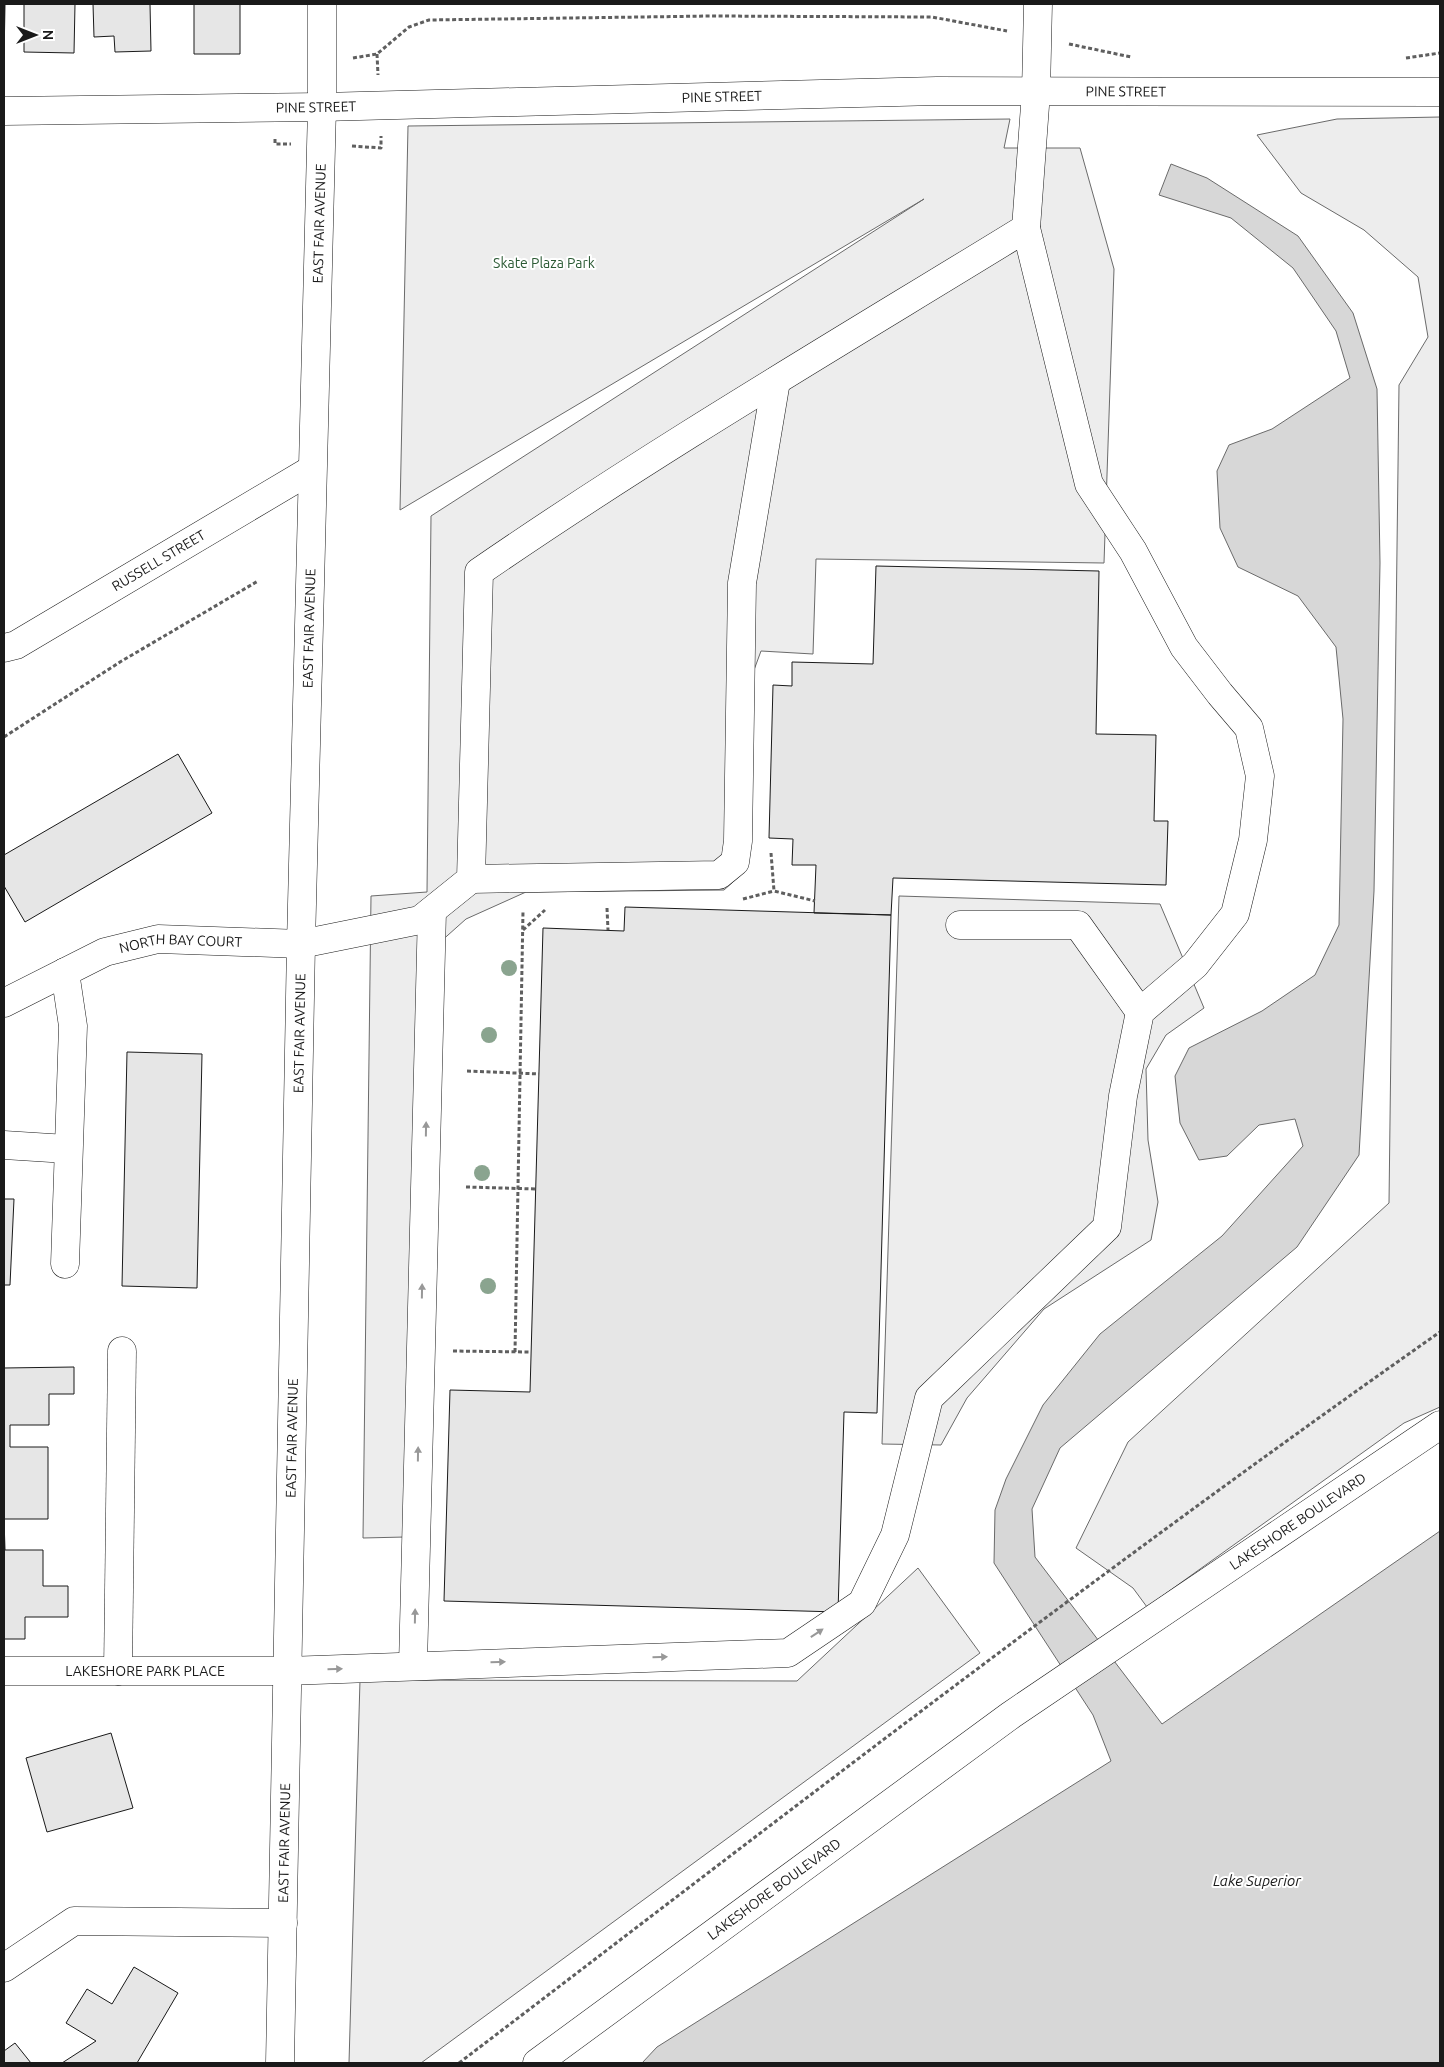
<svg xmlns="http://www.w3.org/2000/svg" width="1444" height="2067" viewBox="0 0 1444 2067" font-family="Ubuntu,sans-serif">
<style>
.built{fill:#ededed;stroke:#6a6a6a}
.water{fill:#d7d7d7;stroke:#6a6a6a}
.building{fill:#e6e6e6;stroke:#1a1a1a}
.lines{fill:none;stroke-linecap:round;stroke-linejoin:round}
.minor-casing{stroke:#1a1a1a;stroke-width:29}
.path{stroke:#5f5f5f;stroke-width:3;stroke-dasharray:4 2.5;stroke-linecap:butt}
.minor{stroke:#fff;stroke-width:28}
.tree{fill:#8aa48f}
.oneway{fill:#989898}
.labels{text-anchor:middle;stroke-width:4;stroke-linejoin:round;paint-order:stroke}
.street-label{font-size:14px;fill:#1a1a1a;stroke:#fff}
.park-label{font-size:14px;fill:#2b5a34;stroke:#fff}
.water-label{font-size:15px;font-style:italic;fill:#1a1a1a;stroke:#fff}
</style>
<rect width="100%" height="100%" fill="#fff"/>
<path class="built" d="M 1440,117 L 1440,1407 L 1404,1423 L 1147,1607 L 1133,1588 L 1076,1548 L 1128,1442 L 1389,1203 L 1399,385 L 1428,337 L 1418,277 L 1364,230 L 1301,193 L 1257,135 L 1337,119 Z
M 1010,119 L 1004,148 L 1080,148 L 1114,269 L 1104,563 L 816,559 L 813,654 L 761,651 L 754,670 L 743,873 L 724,890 L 526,892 L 466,919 L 420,960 L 405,1537 L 363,1538 L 371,896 L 427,892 L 431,516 L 924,199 L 400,510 L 408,126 Z
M 899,896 L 1160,904 L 1204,1008 L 1166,1035 L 1146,1069 L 1148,1140 L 1158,1202 L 1151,1240 L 1044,1309 L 967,1398 L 941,1445 L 882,1444 Z
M 918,1568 L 980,1653 L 421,2063 L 349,2063 L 360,1680 L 797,1681 Z"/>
<path class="water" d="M 1171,164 L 1207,178 L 1298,236 L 1353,313 L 1377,389 L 1380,563 L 1374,891 L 1359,1155 L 1297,1247 L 1060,1448 L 1032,1509 L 1035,1557 L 1162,1724 L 1440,1531 L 1440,2063 L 642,2063 L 657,2047 L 1111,1761 L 1093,1715 L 994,1563 L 995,1510 L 1006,1479 L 1043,1405 L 1100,1334 L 1222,1236 L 1303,1146 L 1295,1119 L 1259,1125 L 1227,1156 L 1199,1160 L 1180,1123 L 1175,1076 L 1189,1048 L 1262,1011 L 1315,975 L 1339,925 L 1343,719 L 1336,647 L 1298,596 L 1238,567 L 1220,528 L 1217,471 L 1229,445 L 1272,429 L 1350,378 L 1336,331 L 1293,268 L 1231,218 L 1159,195 Z"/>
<path class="building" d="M 4,4 L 5,4 L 4,60 Z
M 24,4 L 75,4 L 74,53 L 24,52 Z
M 93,4 L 150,4 L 151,51 L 115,52 L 114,36 L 94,37 Z
M 194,4 L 240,4 L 240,54 L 194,54 Z
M 876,566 L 1099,571 L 1096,734 L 1156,735 L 1154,821 L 1168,821 L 1166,885 L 893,878 L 891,915 L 814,913 L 816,865 L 792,865 L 793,839 L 769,838 L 773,685 L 792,686 L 792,662 L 873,664 Z
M 178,754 L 212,813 L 25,922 L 4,886 L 4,855 Z
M 625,907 L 891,915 L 877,1413 L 844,1412 L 838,1612 L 444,1601 L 450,1390 L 530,1392 L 543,928 L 624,931 Z
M 127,1052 L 202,1054 L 197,1288 L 122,1286 Z
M 4,1199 L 14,1199 L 10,1285 L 4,1285 Z
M 74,1367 L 74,1394 L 49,1394 L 49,1425 L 10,1425 L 10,1447 L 48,1447 L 48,1519 L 4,1519 L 5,1550 L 43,1550 L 43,1586 L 68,1586 L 68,1617 L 25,1617 L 25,1639 L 4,1639 L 4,1368 Z
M 111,1733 L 133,1808 L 47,1832 L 26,1758 Z
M 134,1967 L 178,1993 L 137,2063 L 62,2063 L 96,2041 L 66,2023 L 87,1989 L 112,2004 Z
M 15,2043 L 31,2063 L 4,2063 L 4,2051 Z"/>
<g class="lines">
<g class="minor-casing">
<g id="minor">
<path id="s1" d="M 4,111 L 322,107 L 937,91 L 1440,92"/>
<path id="s2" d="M 4,648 L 16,645 L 311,470"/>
<path d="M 471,879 L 719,875 L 735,862 L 738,841 L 742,583 L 776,381"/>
<path d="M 960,925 L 1078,925 L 1140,1012"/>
<path d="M 65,972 L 73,1026 L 65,1264"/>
<path id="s3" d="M 4,1003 L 105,952 L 158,939 L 301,944 L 420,920 L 471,879 L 479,572 C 656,450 842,341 1026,228 L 1036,92 L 1038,4"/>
<path d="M 4,1145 L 67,1149"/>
<path d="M 413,1665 L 432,911"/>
<path id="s4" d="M 4,1671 L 287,1671 L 788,1653 L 862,1603 L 895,1535 L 929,1398 L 1107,1227 L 1123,1096 L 1140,1012 L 1195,965 L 1235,914 L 1253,840 L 1260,776 L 1249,728 L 1220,694 L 1184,647 L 1133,551 L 1089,484 L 1026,228"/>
<path d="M 118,1671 L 122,1351"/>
<path d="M 4,1968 L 74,1921 L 283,1923"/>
<path id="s5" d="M 280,2063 L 301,944 L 322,107 L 322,4"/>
<path id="s6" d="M 537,2063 L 1011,1715 L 1440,1425"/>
</g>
</g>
<path class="path" d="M 1069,44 L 1131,57
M 377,54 L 378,75
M 353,58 L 377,54 L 409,27 L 429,20 L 711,16 L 932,17 L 1007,31
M 1406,58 L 1440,53
M 275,139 L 275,144 L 291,144
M 352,146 L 381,148 L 381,136
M 4,737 L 120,662 L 258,581
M 771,853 L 774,891 L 815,901
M 743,899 L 774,891
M 607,908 L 608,930
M 523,930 L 545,910
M 467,1071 L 539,1074
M 466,1187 L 536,1189
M 453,1351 L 531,1352
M 515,1352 L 523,911
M 459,2063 C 783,1816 1106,1566 1440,1332"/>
<use href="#minor" class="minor"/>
</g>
<g class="tree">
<circle cx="509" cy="968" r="8"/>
<circle cx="489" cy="1035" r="8"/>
<circle cx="482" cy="1173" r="8"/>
<circle cx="488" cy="1286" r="8"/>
</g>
<defs><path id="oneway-solid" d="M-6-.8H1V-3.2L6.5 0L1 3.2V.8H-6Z" transform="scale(1.25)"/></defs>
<g class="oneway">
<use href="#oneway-solid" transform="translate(426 1129) rotate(-89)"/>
<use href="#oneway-solid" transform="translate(422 1291) rotate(-89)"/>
<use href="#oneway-solid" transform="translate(418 1454) rotate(-89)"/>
<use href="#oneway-solid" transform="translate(415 1616) rotate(-89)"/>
<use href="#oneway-solid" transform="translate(817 1633) rotate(-34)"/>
<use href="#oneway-solid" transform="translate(660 1657) rotate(-2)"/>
<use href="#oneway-solid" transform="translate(498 1662) rotate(-2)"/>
<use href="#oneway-solid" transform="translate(335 1669) rotate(-2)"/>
</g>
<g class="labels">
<g class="street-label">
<text dy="5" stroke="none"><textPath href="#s1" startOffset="1122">PINE STREET</textPath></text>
<text dy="5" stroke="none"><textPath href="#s1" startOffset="718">PINE STREET</textPath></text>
<text dy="5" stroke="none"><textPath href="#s1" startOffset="312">PINE STREET</textPath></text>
<text dy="5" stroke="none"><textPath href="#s5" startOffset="1840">EAST FAIR AVENUE</textPath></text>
<text dy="5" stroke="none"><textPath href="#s2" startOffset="178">RUSSELL STREET</textPath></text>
<text dy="5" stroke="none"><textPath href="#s5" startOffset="1435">EAST FAIR AVENUE</textPath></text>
<text dy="5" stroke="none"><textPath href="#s3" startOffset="190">NORTH BAY COURT</textPath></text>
<text dy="5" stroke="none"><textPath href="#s5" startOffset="1030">EAST FAIR AVENUE</textPath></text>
<text dy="5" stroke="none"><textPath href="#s5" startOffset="625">EAST FAIR AVENUE</textPath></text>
<text dy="5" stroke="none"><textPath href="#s6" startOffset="934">LAKESHORE BOULEVARD</textPath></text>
<text dy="5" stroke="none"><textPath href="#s4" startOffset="141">LAKESHORE PARK PLACE</textPath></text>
<text dy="5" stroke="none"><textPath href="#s5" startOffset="220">EAST FAIR AVENUE</textPath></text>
<text dy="5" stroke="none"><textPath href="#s6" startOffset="294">LAKESHORE BOULEVARD</textPath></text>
</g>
<g class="park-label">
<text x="544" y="268">Skate Plaza Park</text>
</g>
<g class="water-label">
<text x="1257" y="1886">Lake Superior</text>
</g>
</g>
<rect width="1444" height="2067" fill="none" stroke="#1a1a1a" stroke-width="10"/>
<g transform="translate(35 35) rotate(90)" stroke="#ffffff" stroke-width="4" paint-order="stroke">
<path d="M0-4L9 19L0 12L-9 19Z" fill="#1a1a1a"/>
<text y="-8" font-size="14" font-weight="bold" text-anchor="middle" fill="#1a1a1a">N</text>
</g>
</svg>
